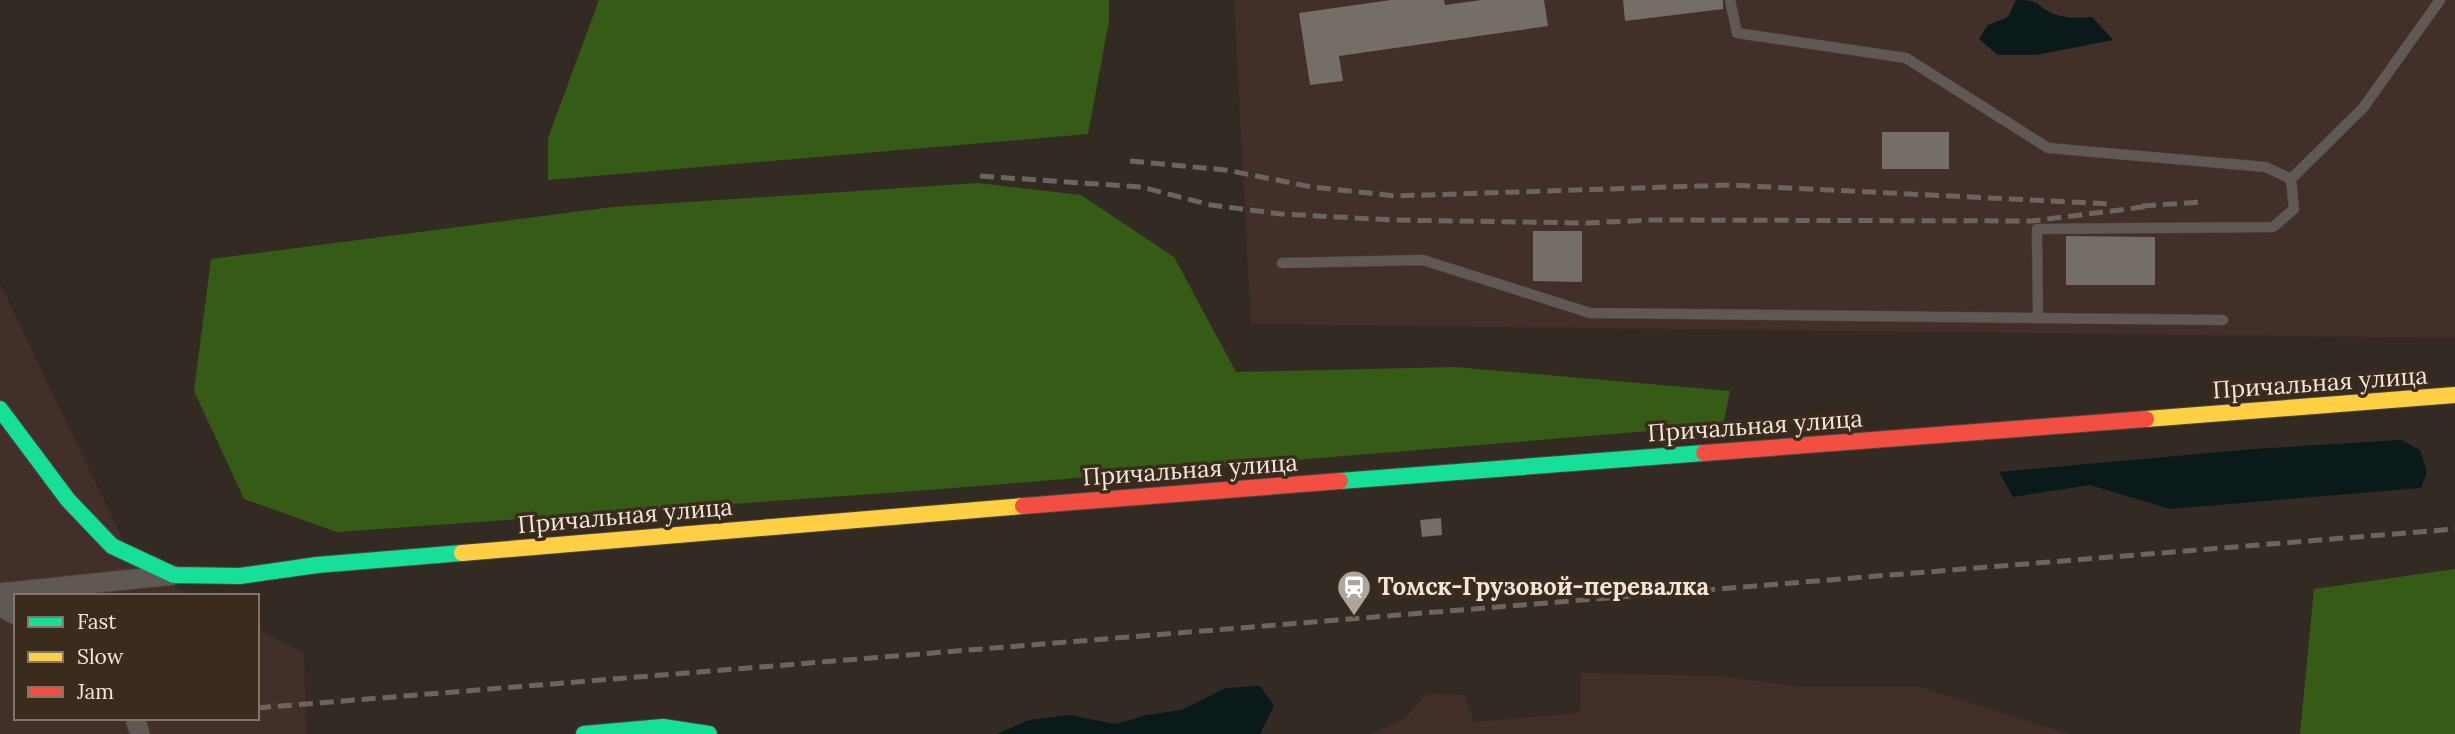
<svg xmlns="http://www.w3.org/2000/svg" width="2455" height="734" viewBox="0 0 2455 734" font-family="Lora,serif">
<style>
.industrial{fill:#422f2a}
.forest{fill:#365b17}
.water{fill:#0a1919}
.building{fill:#746e66}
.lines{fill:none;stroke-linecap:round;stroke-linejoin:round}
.lane-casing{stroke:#4d463f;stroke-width:11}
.street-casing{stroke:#4d463f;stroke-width:21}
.fast-casing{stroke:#4d463f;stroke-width:18}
.slow-casing{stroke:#4d463f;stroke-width:18}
.jam-casing{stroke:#4d463f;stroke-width:18}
.lane{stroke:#605953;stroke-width:10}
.street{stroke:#605953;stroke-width:19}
.fast{stroke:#16e098;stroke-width:16}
.slow{stroke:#ffcf43;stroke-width:16}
.jam{stroke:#f24e42;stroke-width:16}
.rail{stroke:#6b655f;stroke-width:5;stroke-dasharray:14 7;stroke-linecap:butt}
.labels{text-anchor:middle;stroke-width:7;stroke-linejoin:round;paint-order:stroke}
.street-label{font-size:24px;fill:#f1e6dd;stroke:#3a2b1c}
.poi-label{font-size:24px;font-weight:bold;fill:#f1e6dd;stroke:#3a2b1c;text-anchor:start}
</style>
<rect width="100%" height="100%" fill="#332b23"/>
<path class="industrial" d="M 1234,0 L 2455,0 L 2455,338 L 1251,324 Z
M 0,284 L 136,567 L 192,596 L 16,596 L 16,718 L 257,718 L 257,629 L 304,653 L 306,734 L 0,734 Z
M 1581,673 L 1718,676 L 1802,687 L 1919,687 L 2069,734 L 1371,734 L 1403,720 L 1427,693 L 1464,695 L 1474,722 L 1580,713 Z"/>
<path class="forest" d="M 599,0 L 1109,0 L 1109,21 L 1088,134 L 548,180 L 548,138 Z
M 978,183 L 1081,195 L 1174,257 L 1236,372 L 1455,367 L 1730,391 L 1723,425 L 929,490 L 337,532 L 244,499 L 194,391 L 211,259 L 613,207 Z
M 2455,569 L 2455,734 L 2300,734 L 2314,589 Z"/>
<path class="water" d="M 2016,0 C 2042,0 2033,4 2052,13 C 2065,19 2079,18 2092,17 L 2113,40 L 2036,55 L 1998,55 L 1979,39 L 1988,25 L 2008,17 Z
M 2401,440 L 2420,450 L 2427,472 L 2421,488 L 2170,509 L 2090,485 L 2013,497 L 1999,472 L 2254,449 Z
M 1260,686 L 1274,706 L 1260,734 L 997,734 L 1029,720 L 1069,715 L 1115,724 L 1147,715 L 1181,710 L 1226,688 Z"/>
<path class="building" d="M 1391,0 L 1444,0 L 1445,5 L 1481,0 L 1544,0 L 1548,26 L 1339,56 L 1343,81 L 1310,85 L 1299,13 Z
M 1623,0 L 1723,0 L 1723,9 L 1625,21 Z
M 1882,132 L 1949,132 L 1949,169 L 1882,169 Z
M 1533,231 L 1582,231 L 1582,282 L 1533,281 Z
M 2066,236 L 2155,237 L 2155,285 L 2066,285 Z
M 1441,518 L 1442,535 L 1422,537 L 1420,520 Z"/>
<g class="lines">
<g class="lane-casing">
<path id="lane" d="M 1730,0 L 1737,33 L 1906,58 L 2048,148 L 2266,167 L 2291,179 L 2294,209 L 2273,227 L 2037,229 L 2038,318
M 2291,179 L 2363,108 L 2440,0
M 1282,263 L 1423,260 L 1590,313 L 2223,320"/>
</g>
<g class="street-casing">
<path id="street" d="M 0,593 L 173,575
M 0,606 L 16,615
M 135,718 L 140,734"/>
</g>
<g class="fast-casing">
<path id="fast" d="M 0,409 L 68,500 L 112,546 L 174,575 L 240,576 L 317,565 L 462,553
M 1340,481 L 1704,453
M 584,734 L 663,727 L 709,734"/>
</g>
<g class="slow-casing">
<path id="slow" d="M 2146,419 L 2455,395
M 462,553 L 1023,506"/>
</g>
<g class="jam-casing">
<path id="jam" d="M 1704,453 L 2146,419
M 1023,506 L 1340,481"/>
</g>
<use href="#lane" class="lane"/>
<use href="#street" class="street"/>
<use href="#fast" class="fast"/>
<use href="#slow" class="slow"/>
<use href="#jam" class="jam"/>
<path class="rail" d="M 1130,161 L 1226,170 L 1312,187 L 1395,196 L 1729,185 L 2111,204
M 980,176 L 1141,187 L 1211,205 L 1281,214 L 1393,220 L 1586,223 L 1653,220 L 2032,221 L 2151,206
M 2142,206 L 2203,202
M 257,708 L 2455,529"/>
</g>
<defs>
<g id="station-pin" transform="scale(1.75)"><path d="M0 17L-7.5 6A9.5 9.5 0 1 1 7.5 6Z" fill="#aea59c" stroke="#3a2b1c"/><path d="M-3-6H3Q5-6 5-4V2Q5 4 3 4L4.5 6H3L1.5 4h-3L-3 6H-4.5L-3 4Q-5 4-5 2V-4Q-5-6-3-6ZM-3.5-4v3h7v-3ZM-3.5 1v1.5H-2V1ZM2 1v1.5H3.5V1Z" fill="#fff"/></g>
</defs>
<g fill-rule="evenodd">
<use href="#station-pin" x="1354" y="587"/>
</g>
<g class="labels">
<g class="street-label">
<text transform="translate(2320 383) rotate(-4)" y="8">Причальная улица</text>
<text transform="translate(1755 426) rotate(-4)" y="8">Причальная улица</text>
<text transform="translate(1190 470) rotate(-4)" y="8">Причальная улица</text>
<text transform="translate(625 516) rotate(-5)" y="8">Причальная улица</text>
</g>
<g class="poi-label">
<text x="1378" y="595">Томск-Грузовой-перевалка</text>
</g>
</g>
<rect x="14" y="594" width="245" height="126" fill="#3a2b1c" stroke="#837669" stroke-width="2"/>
<rect x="28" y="617" width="35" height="10" fill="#16e098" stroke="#837669" stroke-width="2"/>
<text x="77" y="629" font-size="21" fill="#f1e6dd">Fast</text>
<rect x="28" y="652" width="35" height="10" fill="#ffcf43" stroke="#837669" stroke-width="2"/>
<text x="77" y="664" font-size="21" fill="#f1e6dd">Slow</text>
<rect x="28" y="687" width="35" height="10" fill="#f24e42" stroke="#837669" stroke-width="2"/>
<text x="77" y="699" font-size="21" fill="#f1e6dd">Jam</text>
</svg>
